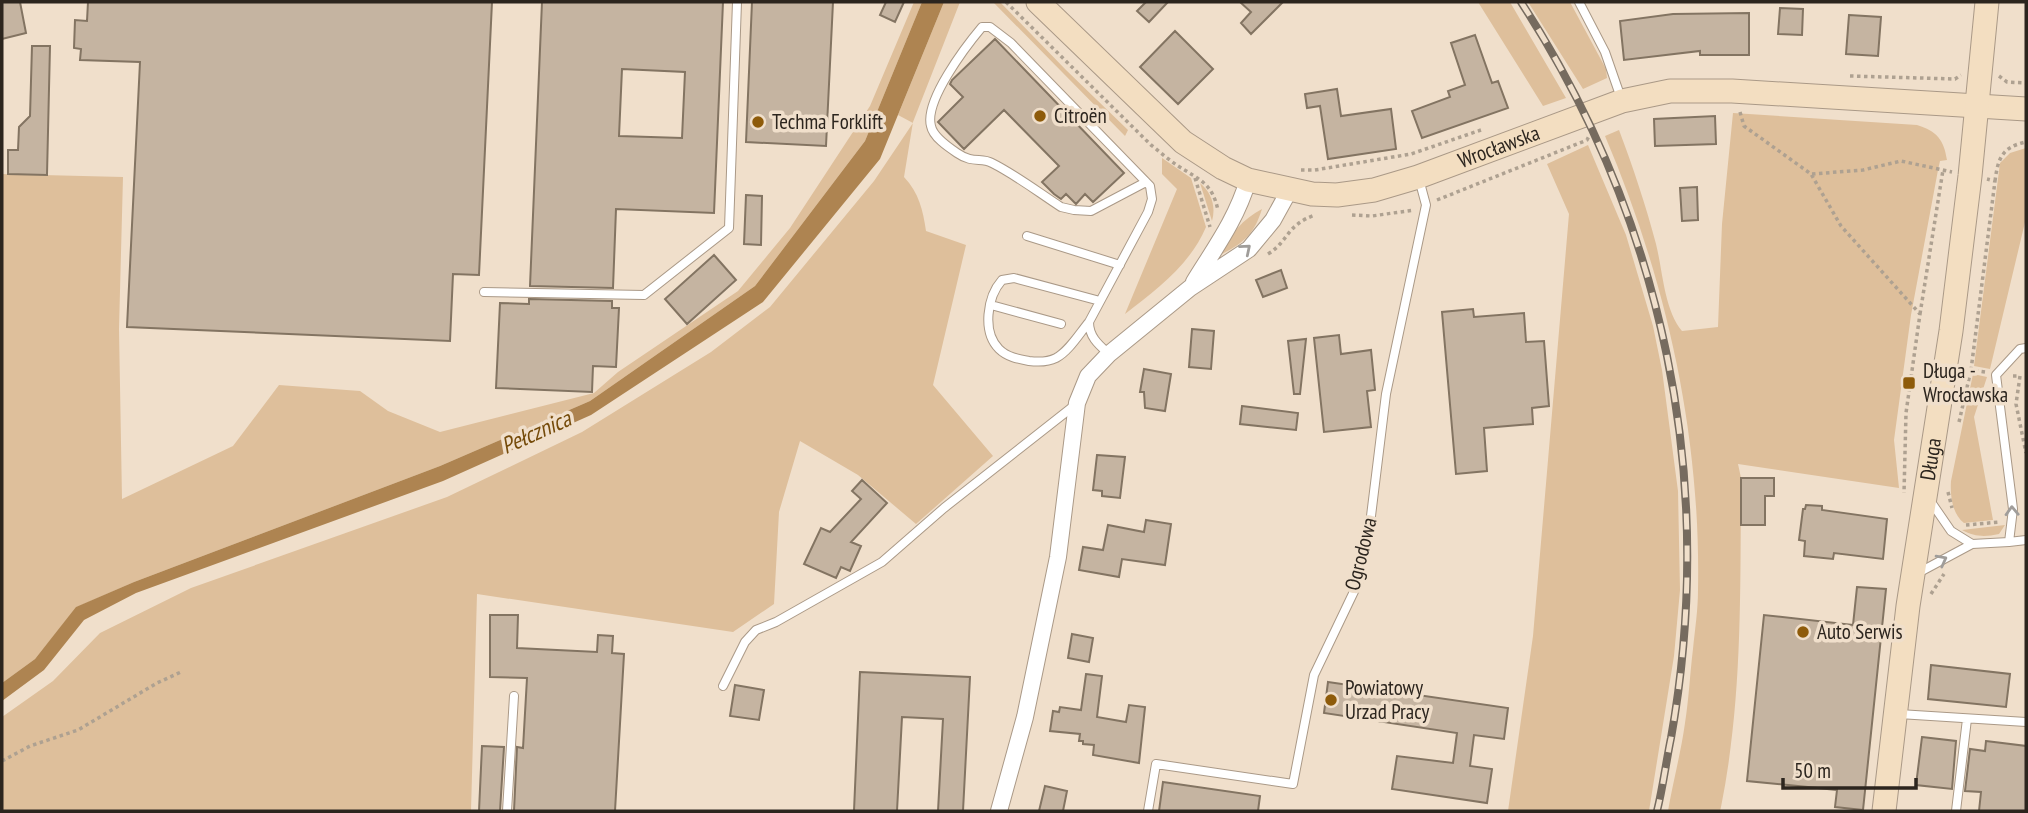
<svg xmlns="http://www.w3.org/2000/svg" width="2028" height="813" viewBox="0 0 2028 813" font-family="'PT Sans Narrow',sans-serif">
<style>
.green{fill:#debf9b}
.water{fill:#ae8451}
.building{fill:#c5b4a1;stroke:#837462;stroke-width:2;fill-rule:evenodd}
.lines{fill:none;stroke-linecap:round;stroke-linejoin:round}
.lane-casing{stroke:#aa9987;stroke-width:10}
.street-casing{stroke:#aa9987;stroke-width:18}
.secondary-casing{stroke:#aa9987;stroke-width:25}
.path{stroke:#aea191;stroke-width:3.5;stroke-dasharray:3.5 3.5;stroke-linecap:butt}
.lane{stroke:#fff;stroke-width:8}
.street{stroke:#fff;stroke-width:16}
.secondary{stroke:#f3dec1;stroke-width:23}
.rail-casing{stroke:#766b5f;stroke-width:8}
.rail{stroke:#f0dfcb;stroke-width:5;stroke-dasharray:16;stroke-linecap:butt}
.oneway{stroke:#a09d9a}
.poi-dot{fill:#8e5b0a;stroke:#f0dfcb;stroke-width:2.5}
.labels{text-anchor:middle;stroke-width:7;stroke-linejoin:round;paint-order:stroke}
.poi-label{font-size:21px;fill:#2c251e;stroke:#f0dfcb;text-anchor:start}
.street-label{font-size:21px;fill:#2c251e;stroke:#f0dfcb}
.water-label{font-size:23px;font-style:italic;fill:#744a09;stroke:#f0dfcb}
</style>
<rect width="100%" height="100%" fill="#f0dfcb"/>
<path class="green" d="M 914,2 L 922,2 L 865,141 L 755,286 L 590,401 L 440,466 L 134,582 L 77,607 L 35,659 L 2,683 L 2,174 L 123,177 L 119,329 L 122,499 L 233,446 L 279,385 L 360,391 L 388,411 L 440,432 L 594,393 L 618,372 L 738,291 L 790,228 L 870,106 Z
M 944,2 L 960,2 L 913,122 L 904,177 C 919,193 923,210 926,231 L 966,245 L 933,385 L 993,456 L 916,524 L 858,475 L 800,441 L 779,512 L 774,604 L 733,632 L 477,594 L 471,811 L 2,811 L 2,717 L 53,681 L 100,633 L 191,588 L 447,497 L 582,432 L 711,352 L 770,307 L 874,181 L 913,123 L 898,115 Z
M 993,2 L 1000,2 L 1066,70 L 1128,130 L 1125,136 Z
M 1478,2 L 1510,2 L 1566,98 L 1543,106 Z
M 1528,2 L 1570,2 L 1606,69 L 1607,78 L 1583,89 Z
M 1733,113 L 1917,125 C 1937,131 1944,140 1947,160 L 1940,161 L 1938,170 L 1911,315 L 1894,440 L 1899,488 L 1738,464 L 1741,478 C 1740,590 1743,697 1721,807 L 1720,811 L 1668,811 C 1673,782 1681,752 1685,723 C 1689,698 1690,673 1693,649 C 1695,629 1698,610 1698,590 C 1701,434 1666,279 1605,136 L 1619,130 C 1633,167 1646,206 1656,244 C 1663,272 1664,309 1682,331 L 1718,327 L 1722,224 Z
M 1588,145 L 1626,235 L 1653,326 L 1662,370 L 1678,491 L 1680,590 L 1674,656 L 1649,811 L 1508,811 L 1533,636 L 1569,214 L 1547,164 Z
M 2026,148 L 2026,218 L 1990,369 L 1974,366 L 2000,163 L 2010,153 Z
M 1162,158 L 1191,178 L 1206,227 C 1190,265 1156,290 1125,314 L 1177,189 L 1162,174 Z
M 1200,183 C 1212,193 1216,207 1212,221 Z
M 1262,209 C 1254,234 1245,242 1222,254 C 1230,234 1243,219 1262,209 Z
M 1973,374 L 1987,377 L 1974,417 L 1993,520 L 1964,523 C 1952,514 1950,495 1951,481 Z
M 2005,525 L 1999,534 C 1985,537 1975,537 1962,530 Z"/>
<path class="water" d="M 922,2 L 944,2 L 880,159 L 763,302 L 591,415 L 443,481 L 136,593 L 84,620 L 44,670 L 2,701 L 2,683 L 35,659 L 76,607 L 134,582 L 440,466 L 590,401 L 755,286 L 865,141 Z"/>
<path class="building" d="M 2,2 L 20,2 L 26,33 L 2,39 Z
M 88,2 L 492,2 L 479,275 L 453,274 L 450,341 L 127,327 L 140,62 L 80,60 L 81,49 L 74,48 L 75,20 L 87,21 Z
M 542,2 L 723,2 L 714,213 L 616,209 L 613,288 L 530,286 ZM 622,69 L 685,72 L 682,138 L 619,136 Z
M 752,2 L 833,2 L 826,146 L 746,142 Z
M 886,2 L 904,2 L 895,22 L 880,15 Z
M 1146,2 L 1168,2 L 1149,22 L 1137,11 Z
M 1240,2 L 1283,2 L 1251,34 L 1241,23 L 1251,12 Z
M 1780,8 L 1803,9 L 1802,35 L 1778,34 Z
M 1749,13 L 1749,55 L 1700,55 L 1700,51 L 1624,60 L 1620,21 L 1673,14 Z
M 1849,15 L 1881,17 L 1878,56 L 1846,54 Z
M 1175,31 L 1213,69 L 1178,104 L 1140,67 Z
M 1475,35 L 1492,83 L 1498,81 L 1508,108 L 1422,138 L 1412,111 L 1450,97 L 1448,91 L 1465,85 L 1451,43 Z
M 995,39 L 1124,173 L 1093,202 L 1085,194 L 1076,204 L 1066,194 L 1061,199 L 1054,194 L 1042,182 L 1059,166 L 1004,110 L 964,149 L 938,122 L 963,97 L 950,84 L 952,80 Z
M 32,46 L 50,46 L 47,175 L 8,174 L 8,150 L 18,150 L 19,127 L 30,116 Z
M 1337,89 L 1341,116 L 1391,109 L 1396,149 L 1328,159 L 1320,106 L 1307,108 L 1305,94 Z
M 1715,116 L 1716,144 L 1655,146 L 1654,119 Z
M 1697,187 L 1698,220 L 1682,221 L 1680,188 Z
M 746,195 L 762,196 L 761,245 L 744,244 Z
M 714,255 L 736,280 L 687,324 L 665,299 Z
M 1281,270 L 1287,288 L 1263,297 L 1256,280 Z
M 529,299 L 612,301 L 612,308 L 619,308 L 616,367 L 593,366 L 592,392 L 496,388 L 500,303 L 529,304 Z
M 1473,309 L 1474,317 L 1524,313 L 1526,342 L 1544,341 L 1549,406 L 1532,408 L 1533,424 L 1484,428 L 1487,471 L 1456,474 L 1442,312 Z
M 1192,329 L 1214,331 L 1211,369 L 1189,367 Z
M 1339,335 L 1341,354 L 1371,350 L 1375,390 L 1367,391 L 1371,427 L 1324,432 L 1314,338 Z
M 1306,339 L 1300,394 L 1294,394 L 1288,341 Z
M 1144,369 L 1171,374 L 1165,411 L 1145,408 L 1144,392 L 1140,392 Z
M 1242,406 L 1298,413 L 1296,430 L 1240,424 Z
M 1097,455 L 1125,457 L 1120,498 L 1102,496 L 1102,491 L 1093,490 Z
M 1741,478 L 1774,478 L 1774,496 L 1765,496 L 1765,525 L 1741,525 Z
M 862,480 L 887,503 L 851,542 L 861,546 L 850,571 L 841,567 L 836,578 L 804,564 L 821,528 L 830,532 L 861,499 L 852,491 Z
M 1806,505 L 1822,506 L 1822,510 L 1887,519 L 1883,559 L 1834,553 L 1833,559 L 1804,556 L 1805,541 L 1799,540 L 1803,509 L 1805,509 Z
M 1146,520 L 1171,524 L 1165,565 L 1122,559 L 1119,577 L 1079,570 L 1083,547 L 1103,550 L 1108,525 L 1144,532 Z
M 1857,587 L 1886,589 L 1863,810 L 1835,807 L 1837,790 L 1747,781 L 1764,615 L 1853,625 Z
M 490,615 L 518,615 L 517,648 L 597,652 L 598,635 L 613,636 L 612,653 L 624,654 L 615,811 L 514,811 L 517,747 L 523,748 L 527,678 L 490,677 Z
M 1072,634 L 1093,638 L 1089,662 L 1068,658 Z
M 1931,665 L 2010,674 L 2006,707 L 1928,699 Z
M 860,672 L 970,677 L 963,811 L 938,811 L 943,719 L 902,717 L 897,811 L 854,811 Z
M 1086,674 L 1102,676 L 1097,717 L 1126,722 L 1129,705 L 1145,707 L 1139,763 L 1093,755 L 1094,745 L 1083,744 L 1083,741 L 1079,741 L 1080,734 L 1050,731 L 1053,711 L 1059,712 L 1060,707 L 1081,710 Z
M 1328,682 L 1508,708 L 1504,739 L 1474,735 L 1470,766 L 1492,769 L 1487,803 L 1392,789 L 1397,756 L 1453,763 L 1457,733 L 1324,713 Z
M 735,685 L 764,690 L 759,720 L 730,716 Z
M 1922,737 L 1956,741 L 1952,789 L 1916,785 Z
M 1986,741 L 2026,746 L 2026,811 L 1979,811 L 1981,792 L 1965,791 L 1970,749 L 1985,751 Z
M 482,746 L 504,747 L 500,811 L 479,811 Z
M 1163,782 L 1260,796 L 1258,811 L 1159,811 Z
M 1045,786 L 1067,791 L 1063,811 L 1039,811 Z"/>
<g class="lines">
<g class="lane-casing">
<path id="lane" d="M 1579,2 L 1605,52 L 1621,98
M 1027,236 L 1120,265
M 484,292 L 644,295 L 729,228 L 737,2
M 991,305 L 1061,324
M 1089,322 C 1079,334 1069,351 1056,358 C 1048,362 1037,362 1029,361 C 1018,359 1007,357 999,349 C 982,332 987,297 1002,280 L 1014,278 L 1100,301
M 1109,354 C 1099,345 1089,337 1089,322 L 1148,212 L 1152,199 L 1150,186 L 1011,43 L 990,27 L 982,27 C 966,46 924,101 931,126 C 933,137 948,147 957,153 C 973,164 981,157 992,163 C 1016,175 1038,192 1061,207 L 1074,210 L 1091,211 L 1146,182
M 1929,499 L 1951,531 L 1972,544
M 2009,542 L 2026,540
M 1918,573 L 1972,544 L 2009,542 L 2013,509 L 1996,375 L 2020,349 L 2026,348
M 723,686 L 745,642 L 756,630 L 776,622 L 882,562 L 944,508 L 1075,405
M 1899,714 L 2026,722
M 507,811 L 514,696
M 1148,811 L 1156,764 L 1293,784 L 1314,675 L 1359,581 L 1371,516 L 1386,394 L 1426,205 L 1419,179
M 1956,811 L 1967,719"/>
</g>
<g class="street-casing">
<path id="street" d="M 1194,282 C 1215,248 1237,218 1248,180
M 999,811 L 1025,717 L 1058,557 L 1077,403 L 1088,376 L 1109,354 L 1190,288 L 1249,249 L 1273,220 L 1289,191"/>
</g>
<g class="secondary-casing">
<g id="secondary">
<path id="s1" d="M 1038,2 L 1183,142 L 1223,168 L 1248,180 L 1312,194 L 1337,195 L 1374,190 L 1418,177 L 1622,101 L 1670,91 L 1732,91 L 2026,109"/>
<path id="s2" d="M 1884,811 L 1908,606 L 1951,331 L 1970,176 L 1987,2"/>
</g>
</g>
<path class="path" d="M 1006,2 L 1151,145 C 1160,152 1169,160 1178,166 C 1200,180 1212,183 1218,210
M 1850,76 L 1955,79 L 1961,75
M 1999,76 L 2007,82 L 2026,83
M 1740,112 L 1744,126 L 1811,174 L 1841,226 L 1920,314 L 1906,413 L 1904,493
M 1301,170 L 1315,170 L 1411,154 L 1481,130
M 1812,174 L 1863,170 L 1901,161 L 1952,172
M 1195,178 L 1210,227
M 1995,181 C 1998,158 2002,147 2026,142
M 1437,200 L 1587,140 L 1589,136
M 1352,215 L 1372,216 L 1414,210
M 1268,254 C 1289,241 1286,225 1315,215
M 1920,314 L 1943,170
M 1985,372 L 1971,370 L 1995,181 L 1987,179
M 2013,376 L 2020,376 L 2016,404 L 2026,453
M 1959,422 L 1971,370
M 1948,492 L 1952,508
M 1966,525 L 2000,522
M 1931,594 L 1944,574
M 2,761 L 30,746 L 78,730 L 157,683 L 181,672"/>
<use href="#lane" class="lane"/>
<use href="#street" class="street"/>
<use href="#secondary" class="secondary"/>
<g class="rail-casing">
<path id="rail" d="M 1521,2 C 1664,222 1717,479 1671,738 C 1666,762 1663,787 1657,811"/>
</g>
<use href="#rail" class="rail"/>
</g>
<defs><path id="oneway-chevron" d="M-2-3.5L2.5 0L-2 3.5" fill="none" stroke-width="1.6" stroke-linecap="round" stroke-linejoin="round" transform="scale(1.75)"/></defs>
<g class="oneway">
<use href="#oneway-chevron" transform="translate(1246 249) rotate(-40)"/>
<use href="#oneway-chevron" transform="translate(2012 511) rotate(-92)"/>
<use href="#oneway-chevron" transform="translate(1942 560) rotate(-28)"/>
</g>
<g class="poi-dot">
<circle cx="1040" cy="116" r="7"/>
<circle cx="758" cy="122" r="7"/>
<rect x="1902" y="376" width="14" height="14" rx="3.5"/>
<circle cx="1803" cy="632" r="7"/>
<circle cx="1331" cy="700" r="7"/>
</g>
<g class="labels">
<g class="poi-label">
<text x="1054" y="123">Citroën</text>
<text x="772" y="129">Techma Forklift</text>
<text x="1923" y="378">Długa -<tspan x="1923" dy="24">Wrocławska</tspan></text>
<text x="1817" y="639">Auto Serwis</text>
<text x="1345" y="695">Powiatowy<tspan x="1345" dy="24">Urzad Pracy</tspan></text>
</g>
<g class="street-label">
<text dy="7" stroke="none"><textPath href="#s1" startOffset="537">Wrocławska</textPath></text>
<text dy="7" stroke="none"><textPath href="#s2" startOffset="355">Długa</textPath></text>
<text transform="translate(1361 554) rotate(-76)" y="7">Ogrodowa</text>
</g>
<g class="water-label">
<text transform="translate(536 432) rotate(-24)" y="8">Pełcznica</text>
</g>
</g>
<rect width="2028" height="813" fill="none" stroke="#2c251e" stroke-width="7"/>
<path d="M1783 778v10h133v-10" fill="none" stroke="#2c251e" stroke-width="3.5"/>
<text x="1794" y="778" font-size="21" fill="#2c251e" stroke="#f0dfcb" stroke-width="5" paint-order="stroke">50 m</text>
</svg>
